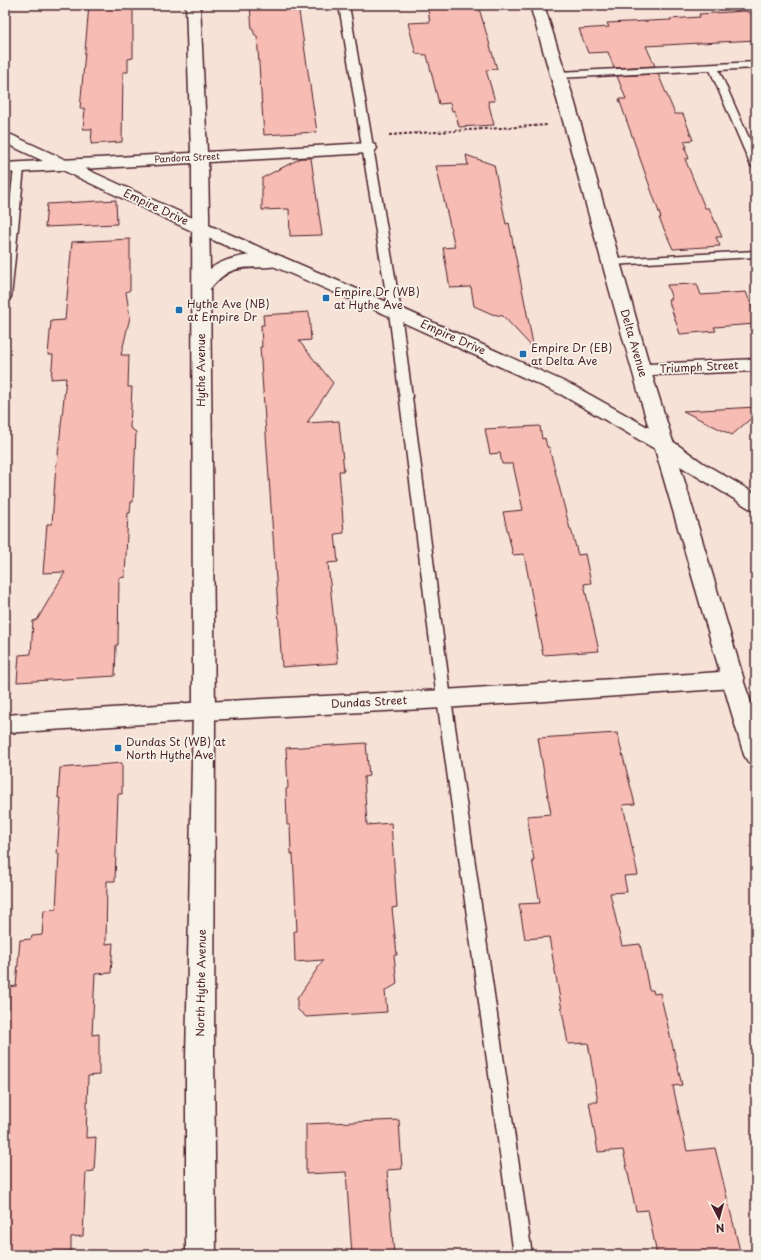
<svg xmlns="http://www.w3.org/2000/svg" width="761" height="1260" viewBox="0 0 761 1260" font-family="'Playpen Sans',sans-serif">
<style>
.building{fill:#f7bcb3;stroke:#4a1f2b}
.lines{fill:none;stroke-linecap:round;stroke-linejoin:round}
.lane-casing{stroke:#4a1f2b;stroke-width:3}
.street-casing{stroke:#4a1f2b;stroke-width:3}
.secondary-casing{stroke:#4a1f2b;stroke-width:3}
.path{stroke:#4a1f2b;stroke-width:2;stroke-dasharray:3 2;stroke-linecap:butt}
.lane{fill:#f7f3e8;fill-rule:evenodd}
.street{fill:#f7f3e8;fill-rule:evenodd}
.secondary{fill:#f7f3e8;fill-rule:evenodd}
.poi-dot{fill:#1f6fb2;stroke:#f7f3e8;stroke-width:1.5}
.labels{text-anchor:middle;stroke-width:3.5;stroke-linejoin:round;paint-order:stroke}
.far-street-label{font-size:9px;fill:#4a1f2b;stroke:#f7f3e8}
.street-label{font-size:11px;fill:#4a1f2b;stroke:#f7f3e8}
.poi-label{font-size:11px;fill:#4a1f2b;stroke:#f7f3e8;text-anchor:start}
</style>
<rect width="100%" height="100%" fill="#f7e2d8"/>
<filter id="ink" filterUnits="userSpaceOnUse"><feTurbulence type="fractalNoise" baseFrequency=".025" numOctaves="2"/><feDisplacementMap in="SourceGraphic" scale="8" xChannelSelector="R" yChannelSelector="G"/><feConvolveMatrix kernelMatrix="1 2 1 2 8 2 1 2 1" color-interpolation-filters="sRGB"/></filter>
<g filter="url(#ink)">
<path class="building" d="M 89,5 L 133,5 L 133,58 L 128,59 L 128,72 L 123,72 L 122,142 L 91,144 L 92,129 L 83,129 L 85,109 L 80,109 Z
M 250,5 L 298,5 L 317,132 L 264,135 L 257,36 L 254,34 L 254,31 L 252,30 Z
M 427,5 L 478,5 L 497,69 L 486,70 L 495,101 L 488,101 L 494,125 L 459,127 L 455,111 L 452,111 L 450,103 L 439,104 L 427,55 L 416,54 L 408,23 L 430,22 Z
M 745,11 L 756,15 L 756,40 L 646,46 L 655,66 L 614,68 L 608,52 L 588,53 L 579,29 L 609,27 L 607,23 L 671,20 L 670,19 L 700,17 L 699,14 Z
M 658,74 L 675,114 L 683,114 L 693,140 L 684,141 L 687,147 L 685,147 L 689,159 L 685,159 L 705,208 L 709,208 L 722,237 L 716,237 L 720,246 L 673,249 L 659,218 L 661,218 L 619,99 L 626,99 L 617,76 Z
M 466,155 L 494,165 L 506,224 L 509,223 L 534,349 L 503,316 L 492,314 L 474,306 L 471,287 L 450,288 L 443,248 L 455,247 L 436,166 L 468,165 Z
M 301,158 L 311,158 L 322,235 L 290,236 L 289,209 L 262,210 L 262,178 Z
M 116,200 L 117,224 L 45,227 L 47,204 Z
M 130,239 L 130,290 L 126,292 L 130,317 L 121,355 L 129,355 L 128,387 L 132,387 L 130,428 L 136,432 L 133,502 L 131,502 L 130,513 L 128,513 L 125,577 L 119,578 L 118,645 L 116,645 L 115,676 L 17,682 L 19,655 L 31,654 L 33,621 L 37,620 L 65,572 L 43,573 L 47,524 L 52,524 L 56,464 L 57,464 L 66,378 L 51,379 L 53,355 L 48,355 L 51,321 L 65,320 L 72,242 Z
M 697,284 L 701,295 L 746,292 L 756,317 L 756,324 L 714,327 L 716,331 L 680,334 L 668,299 L 672,299 L 667,285 Z
M 309,312 L 311,340 L 299,341 L 333,383 L 307,423 L 339,421 L 344,471 L 339,471 L 344,533 L 335,534 L 338,562 L 328,563 L 338,663 L 282,667 L 260,347 L 262,347 L 261,325 L 264,325 L 263,315 Z
M 756,407 L 756,414 L 732,435 L 683,411 Z
M 540,426 L 542,439 L 545,438 L 547,447 L 549,447 L 570,529 L 571,529 L 578,555 L 585,554 L 591,583 L 584,584 L 599,651 L 543,655 L 524,554 L 513,555 L 503,512 L 523,510 L 513,464 L 502,464 L 500,453 L 490,454 L 485,429 Z
M 617,733 L 635,804 L 623,805 L 638,875 L 624,876 L 627,892 L 610,893 L 622,946 L 640,944 L 649,990 L 653,990 L 654,994 L 660,993 L 682,1085 L 673,1086 L 687,1151 L 715,1148 L 741,1255 L 657,1255 L 648,1210 L 636,1211 L 623,1150 L 598,1152 L 589,1102 L 598,1102 L 588,1043 L 568,1044 L 549,937 L 525,939 L 519,904 L 540,903 L 532,860 L 534,860 L 527,816 L 551,814 L 538,738 Z
M 366,743 L 369,776 L 364,777 L 367,825 L 391,823 L 397,907 L 392,908 L 397,955 L 394,955 L 397,984 L 385,991 L 387,1012 L 306,1017 L 297,1009 L 297,999 L 323,960 L 295,962 L 294,931 L 297,931 L 293,854 L 291,854 L 290,825 L 287,825 L 286,789 L 288,788 L 286,748 Z
M 122,763 L 122,794 L 118,794 L 115,881 L 107,881 L 106,944 L 113,943 L 111,973 L 95,974 L 92,1035 L 99,1034 L 99,1075 L 88,1076 L 86,1138 L 96,1137 L 94,1171 L 86,1172 L 83,1236 L 71,1237 L 71,1251 L 5,1255 L 5,1062 L 9,987 L 16,986 L 20,940 L 31,939 L 32,936 L 42,935 L 44,910 L 56,909 L 59,854 L 57,854 L 61,798 L 58,798 L 60,768 Z
M 399,1120 L 402,1169 L 387,1170 L 394,1255 L 352,1255 L 346,1172 L 306,1174 L 306,1124 Z"/>
<g class="lines">
<g class="lane-casing">
<path id="lane" d="M 339,5 L 349,5 L 401,312 L 451,699 L 532,1255 L 514,1255 L 437,699 L 389,312 Z
M 756,62 L 756,68 L 719,70 L 756,154 L 756,169 L 751,166 L 710,70 L 559,78 L 554,75 L 559,72 Z
M 19,165 L 24,168 L 11,297 L 9,299 L 5,300 L 5,246 L 14,168 Z
M 756,251 L 756,257 L 611,265 L 605,262 L 611,259 Z"/>
</g>
<g class="street-casing">
<path id="street" d="M 186,5 L 200,5 L 207,152 L 369,143 L 375,145 L 377,148 L 375,151 L 369,153 L 208,162 L 210,269 C 228,255 261,252 283,257 L 286,261 L 283,265 C 252,272 234,258 210,289 L 215,711 L 214,1059 L 216,1255 L 186,1255 L 186,1059 L 193,711 L 192,163 L 5,173 L 5,163 L 191,153 Z
M 530,5 L 544,5 L 574,100 L 649,364 L 756,359 L 756,371 L 652,375 L 674,445 L 671,450 L 664,451 L 657,450 L 654,445 C 610,299 573,151 530,5 Z
M 733,672 L 741,674 L 756,717 L 756,764 L 748,762 L 744,755 L 722,680 L 725,674 Z"/>
</g>
<g class="secondary-casing">
<path id="secondary" d="M 5,132 L 206,224 L 401,308 L 576,387 L 671,440 L 703,463 L 756,494 L 756,510 L 749,508 L 680,466 L 744,680 L 741,686 L 733,688 L 444,708 L 204,720 L 5,733 L 5,715 L 204,702 L 444,690 L 720,672 L 655,449 L 562,395 L 389,316 L 194,232 L 5,143 Z"/>
</g>
<path class="path" d="M 389,135 L 548,125"/>
<use href="#lane" class="lane"/>
<use href="#street" class="street"/>
<use href="#secondary" class="secondary"/>
</g>
</g>
<g class="poi-dot">
<rect x="322" y="294" width="8" height="8" rx="2"/>
<rect x="175" y="306" width="8" height="8" rx="2"/>
<rect x="519" y="350" width="8" height="8" rx="2"/>
<rect x="114" y="744" width="8" height="8" rx="2"/>
</g>
<g class="labels">
<g class="far-street-label">
<text transform="translate(187 158) rotate(-3)" y="3">Pandora Street</text>
</g>
<g class="street-label">
<text transform="translate(156 207) rotate(25)" y="4">Empire Drive</text>
<text transform="translate(453 337) rotate(24)" y="4">Empire Drive</text>
<text transform="translate(634 343) rotate(74)" y="4">Delta Avenue</text>
<text transform="translate(699 367) rotate(-3)" y="4">Triumph Street</text>
<text transform="translate(201 370) rotate(-90)" y="4">Hythe Avenue</text>
<text transform="translate(369 702) rotate(-3)" y="4">Dundas Street</text>
<text transform="translate(201 983) rotate(-89)" y="4">North Hythe Avenue</text>
</g>
<g class="poi-label">
<text x="334" y="296">Empire Dr (WB)<tspan x="334" dy="13">at Hythe Ave</tspan></text>
<text x="187" y="308">Hythe Ave (NB)<tspan x="187" dy="13">at Empire Dr</tspan></text>
<text x="531" y="352">Empire Dr (EB)<tspan x="531" dy="13">at Delta Ave</tspan></text>
<text x="126" y="746">Dundas St (WB) at<tspan x="126" dy="13">North Hythe Ave</tspan></text>
</g>
</g>
<rect width="761" height="1260" fill="none" stroke="#f7f3e8" stroke-width="20"/>
<rect x="10" y="10" width="741" height="1240" fill="none" stroke="#4a1f2b" stroke-width="1.5" filter="url(#ink)"/>
<g transform="translate(719 1218) rotate(174)" stroke="#f7f3e8" stroke-width="3" paint-order="stroke">
<path d="M0-3L7 15L0 10L-7 15Z" fill="#4a1f2b"/>
<text y="-6" font-size="11" font-weight="bold" text-anchor="middle" fill="#4a1f2b">N</text>
</g>
</svg>
